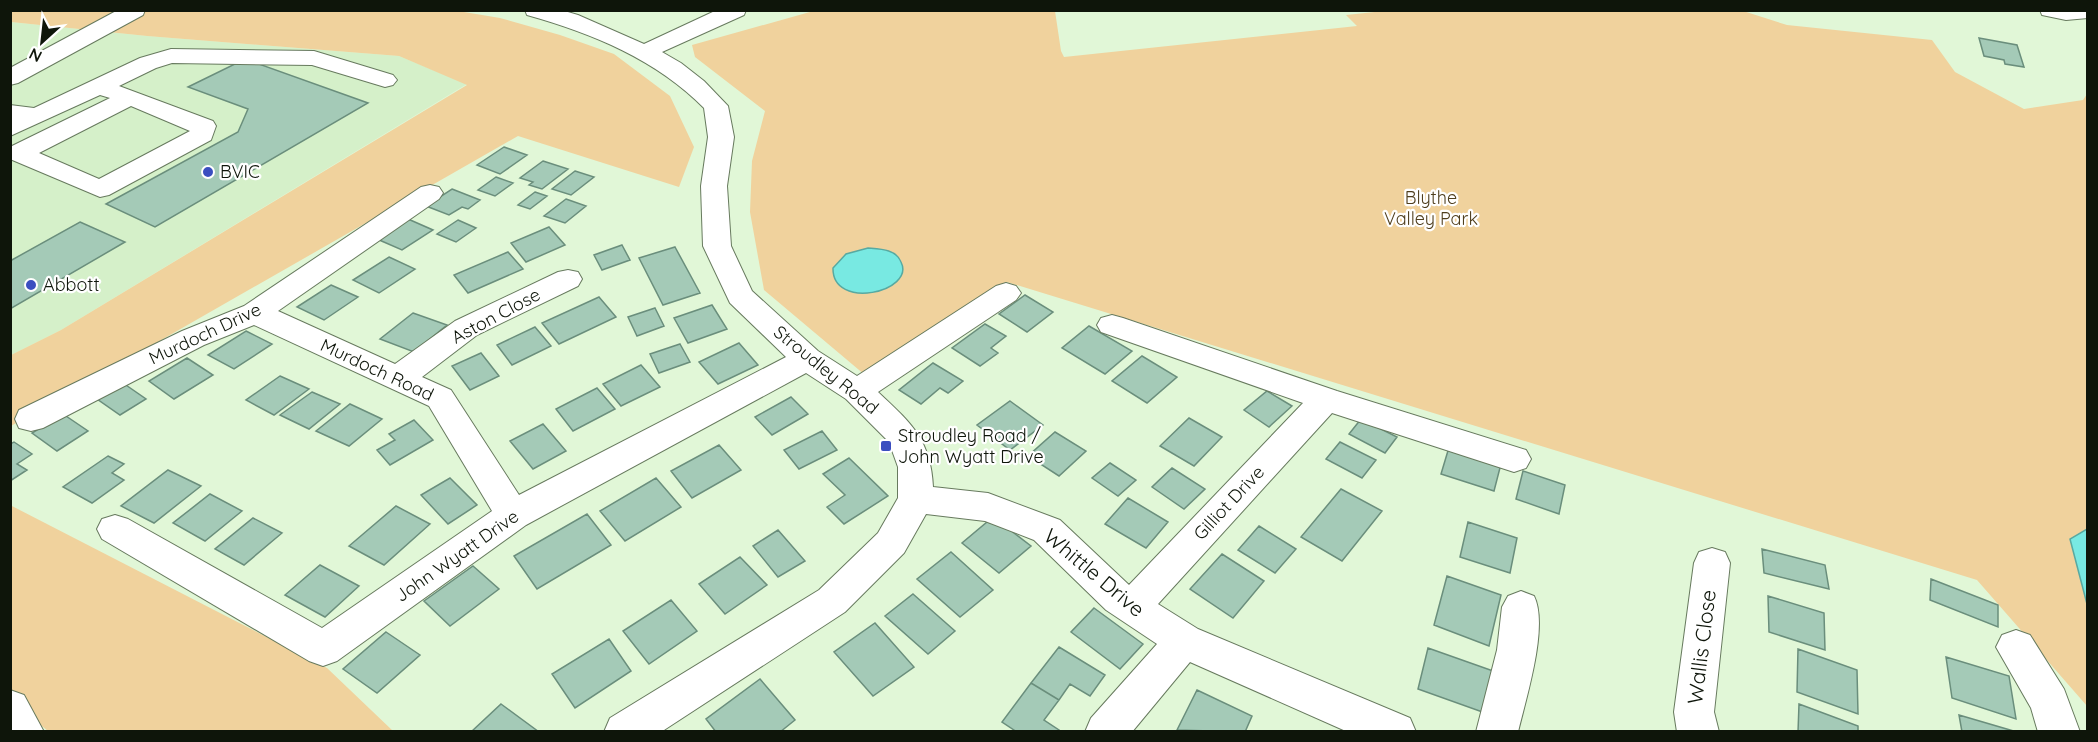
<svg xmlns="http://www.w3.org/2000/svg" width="2098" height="742" viewBox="0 0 2098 742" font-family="Quicksand,sans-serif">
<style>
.built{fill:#d5f0c9}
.green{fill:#f0d29d}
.water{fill:#78e9e2;stroke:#58a9a1;stroke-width:1.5}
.building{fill:#a4cab7;stroke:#6a8e7c;stroke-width:1.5}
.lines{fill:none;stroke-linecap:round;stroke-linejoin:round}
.minor-casing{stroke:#677a5e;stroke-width:2}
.minor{fill:#fff;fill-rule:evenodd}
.poi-dot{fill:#3b4ec0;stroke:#fff;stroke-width:2}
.labels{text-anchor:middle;stroke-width:4.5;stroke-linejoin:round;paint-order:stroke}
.poi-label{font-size:18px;fill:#0e150a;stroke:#fff;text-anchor:start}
.park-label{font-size:18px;fill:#4f3e1d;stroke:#fff}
.street-label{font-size:18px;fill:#0e150a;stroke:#fff}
.near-street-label{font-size:21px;fill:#0e150a;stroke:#fff}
</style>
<rect width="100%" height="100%" fill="#e1f7d7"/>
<path class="built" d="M 11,22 L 147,36 L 399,56 L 467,84 L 61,330 L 11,355 Z"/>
<path class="green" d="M 452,10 L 500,18 L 560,35 L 614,54 L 670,96 L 694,147 L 679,187 L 518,136 L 11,426 L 11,355 L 61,330 L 467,85 L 399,56 L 147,36 L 11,22 L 11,11 Z
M 817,10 L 1055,11 L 1061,51 L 1064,57 L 1357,26 L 1346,15 L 1384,11 L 1740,10 L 1787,25 L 1932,40 L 1955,72 L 2024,109 L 2083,100 L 2087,94 L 2087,706 L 1977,580 L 1007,282 L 865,375 L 764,290 L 750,212 L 752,161 L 765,111 L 695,57 L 692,45 Z
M 10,505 L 327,668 L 393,731 L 48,731 L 11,701 Z"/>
<path class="water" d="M 868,248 C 880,249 896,249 901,262 C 916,292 832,311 833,268 L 846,254 Z
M 2087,529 L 2087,604 L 2070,539 Z"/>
<path class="building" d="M 1979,38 L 2017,45 L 2024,67 L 2005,64 L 2004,60 L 1984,56 Z
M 245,59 L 368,103 L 155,227 L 106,204 L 238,132 L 248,109 L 188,87 Z
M 504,147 L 527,155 L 500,174 L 477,165 Z
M 543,161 L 568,169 L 542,189 L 529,185 L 533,182 L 520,178 Z
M 575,171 L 594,177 L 571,195 L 552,189 Z
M 496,177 L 513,183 L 495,196 L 478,190 Z
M 452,189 L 480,200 L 468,209 L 462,207 L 449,215 L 426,206 Z
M 535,192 L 547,196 L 530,209 L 518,205 Z
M 566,199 L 586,206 L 565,223 L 544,216 Z
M 408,219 L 433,230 L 402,250 L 377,239 Z
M 458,220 L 476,228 L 456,242 L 437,234 Z
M 80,222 L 125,242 L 10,309 L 10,261 Z
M 549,227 L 565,245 L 526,262 L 511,243 Z
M 622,245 L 630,260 L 602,270 L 594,255 Z
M 675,247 L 700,293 L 663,305 L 639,258 Z
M 508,252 L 523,269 L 468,293 L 454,275 Z
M 389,257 L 415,269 L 379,293 L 353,280 Z
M 331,285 L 358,297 L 324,320 L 297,307 Z
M 1025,295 L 1053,312 L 1027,332 L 999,314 Z
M 599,297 L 616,317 L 559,344 L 542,323 Z
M 712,305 L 727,329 L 688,343 L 674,318 Z
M 655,308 L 664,326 L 637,336 L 628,317 Z
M 413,313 L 447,325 L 414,352 L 380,339 Z
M 985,324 L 1006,336 L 991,348 L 998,353 L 980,366 L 952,348 Z
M 1089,326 L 1132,351 L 1105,374 L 1062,348 Z
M 535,327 L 551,346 L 512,365 L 497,345 Z
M 246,331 L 272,344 L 234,369 L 208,355 Z
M 739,343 L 758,365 L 718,384 L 699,362 Z
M 680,344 L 690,362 L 659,373 L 650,354 Z
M 481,353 L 499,376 L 470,390 L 452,366 Z
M 1142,356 L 1177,377 L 1147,403 L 1112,381 Z
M 187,358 L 213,375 L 174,399 L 149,381 Z
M 933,363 L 963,381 L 948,393 L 940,388 L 921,404 L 899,390 Z
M 641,365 L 660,387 L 621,406 L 603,384 Z
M 280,376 L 309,389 L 274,415 L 246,400 Z
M 123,383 L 146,399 L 120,415 L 97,399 Z
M 597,388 L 615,409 L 573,431 L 556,409 Z
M 1267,391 L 1292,406 L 1269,427 L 1244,410 Z
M 312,392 L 340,404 L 309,429 L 280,415 Z
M 791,397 L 808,414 L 772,435 L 755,417 Z
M 1010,401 L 1043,425 L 1010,450 L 977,425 Z
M 350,404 L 382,419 L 349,446 L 316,431 Z
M 63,414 L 88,431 L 57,451 L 32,433 Z
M 1189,418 L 1222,437 L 1194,466 L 1160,446 Z
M 1361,419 L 1397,437 L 1385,453 L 1349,434 Z
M 414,420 L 433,440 L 390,465 L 377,450 L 395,440 L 389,434 Z
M 543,424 L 566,451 L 533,469 L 510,441 Z
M 822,431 L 837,450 L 799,469 L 784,450 Z
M 1055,432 L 1086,451 L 1059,476 L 1028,456 Z
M 14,442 L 32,454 L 17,464 L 27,470 L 10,481 L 10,444 Z
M 1340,442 L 1376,460 L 1362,478 L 1326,459 Z
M 1450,444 L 1502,460 L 1494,491 L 1441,474 Z
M 719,445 L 741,470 L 692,498 L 671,471 Z
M 108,456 L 124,464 L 112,473 L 124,480 L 92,503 L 63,487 Z
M 849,458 L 888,496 L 844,524 L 827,507 L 845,495 L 823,474 Z
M 1110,463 L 1136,480 L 1118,496 L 1092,478 Z
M 1172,468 L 1205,489 L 1184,509 L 1152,487 Z
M 168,470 L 201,486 L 154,523 L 121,506 Z
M 1523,471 L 1565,485 L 1559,514 L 1516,499 Z
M 450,478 L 477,505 L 448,524 L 421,495 Z
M 656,478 L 681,507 L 625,541 L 600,511 Z
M 1341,489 L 1382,511 L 1342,561 L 1301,537 Z
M 210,494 L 242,511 L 205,541 L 173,523 Z
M 1128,498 L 1168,522 L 1146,548 L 1105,524 Z
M 396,506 L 430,524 L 384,565 L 349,546 Z
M 587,514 L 611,545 L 537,589 L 514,556 Z
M 993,517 L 1031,546 L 999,573 L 962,543 Z
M 253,518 L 282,533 L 244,565 L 215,549 Z
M 1468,522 L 1517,538 L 1510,573 L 1460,557 Z
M 1259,526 L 1296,549 L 1275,573 L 1238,550 Z
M 778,530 L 805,561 L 778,577 L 753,546 Z
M 1762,549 L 1825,565 L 1829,589 L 1764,573 Z
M 951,552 L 993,590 L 960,617 L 917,579 Z
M 1222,554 L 1264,581 L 1233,618 L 1190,589 Z
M 740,557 L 767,585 L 725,614 L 699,584 Z
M 320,565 L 359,586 L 325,617 L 285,595 Z
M 473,566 L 499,589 L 450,626 L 424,601 Z
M 1447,576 L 1501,595 L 1489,646 L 1434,625 Z
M 1931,579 L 1998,605 L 1998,627 L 1930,600 Z
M 913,594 L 955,631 L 928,654 L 885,616 Z
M 1768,596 L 1824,613 L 1825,650 L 1769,632 Z
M 671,600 L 697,631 L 649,664 L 623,631 Z
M 1094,608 L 1143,644 L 1120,669 L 1071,632 Z
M 875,623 L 914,667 L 873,696 L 834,652 Z
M 386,632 L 420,655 L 377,693 L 343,669 Z
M 609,639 L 631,671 L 575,708 L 552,674 Z
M 1059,647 L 1105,675 L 1090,696 L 1070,684 L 1059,700 L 1031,683 Z
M 1428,648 L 1496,672 L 1488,714 L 1418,689 Z
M 1798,649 L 1857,670 L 1858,714 L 1797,692 Z
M 1946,657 L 2009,676 L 2016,719 L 1952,698 Z
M 760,679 L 795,720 L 780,732 L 716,732 L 706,719 Z
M 1031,683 L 1059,700 L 1044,720 L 1062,732 L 1017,732 L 1002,722 Z
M 1197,690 L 1252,716 L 1245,732 L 1177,730 Z
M 501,704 L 539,732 L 471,732 Z
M 1799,704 L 1858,726 L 1858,732 L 1798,732 Z
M 1959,715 L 2017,732 L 1962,732 Z"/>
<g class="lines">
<g class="minor-casing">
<path id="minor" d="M 118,10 L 145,10 L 143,15 L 18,83 L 10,85 L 10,68 Z
M 525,10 L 561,10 L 578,15 L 644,44 L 717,10 L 746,10 L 744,15 L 662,52 L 681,63 L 704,81 L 728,106 L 734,137 L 727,186 L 731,246 L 752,291 L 818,351 L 857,376 L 996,286 L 1006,283 L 1016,286 L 1021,293 L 1016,300 L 878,392 C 911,423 931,440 933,487 L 988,493 L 1060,520 L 1129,585 L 1303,403 L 1101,332 L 1097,325 L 1101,318 L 1112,315 L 1123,318 L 1337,391 L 1526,450 L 1531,459 L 1526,468 L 1514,472 L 1332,413 L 1158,604 L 1198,629 L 1410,718 L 1416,732 L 1348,732 L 1190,662 L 1132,732 L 1085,732 L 1091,718 L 1157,644 L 1106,610 L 1034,540 L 985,521 L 926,514 L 904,553 L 845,612 L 661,732 L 604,732 L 610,718 L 819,590 L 878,533 L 898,498 L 898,467 L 889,442 L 846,399 L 806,373 L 526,525 L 337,661 L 323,666 L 309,661 L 102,539 L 97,529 L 102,519 L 115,515 L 128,519 L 322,628 L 492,511 L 429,406 L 254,325 L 204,345 L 43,428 L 31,431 L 19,428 L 15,419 L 19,410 L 182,331 L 244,306 L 421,187 L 430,185 L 439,187 L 443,193 L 439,199 L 278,311 L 395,364 L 455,321 L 558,272 L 568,270 L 578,272 L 582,279 L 578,286 L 477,335 L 422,377 L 451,390 L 519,495 L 786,357 L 730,303 L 703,246 L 701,186 L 708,137 L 704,108 C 657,60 592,33 527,15 Z
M 2040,10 L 2088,10 L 2088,18 L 2066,20 L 2042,15 Z
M 171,49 L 314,51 L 393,75 L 397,80 L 393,85 L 385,87 L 312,65 L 172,63 L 156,68 L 119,86 L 213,121 L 216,126 L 211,140 L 109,195 L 100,197 L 10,159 L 10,147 L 110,98 L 100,95 L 10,136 L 10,105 L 34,108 L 140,58 ZM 131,106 L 190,131 L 99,179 L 39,153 Z
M 1712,548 L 1725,552 L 1730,563 L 1714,712 L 1719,732 L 1677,732 L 1674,712 L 1694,563 L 1699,552 Z
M 1521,591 L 1534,596 C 1549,626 1526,698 1518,732 L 1476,732 L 1497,650 L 1502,607 L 1508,596 Z
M 2016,630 L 2030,635 L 2064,689 L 2080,732 L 2038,732 L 2031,708 L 1996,647 L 2002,635 Z
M 10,690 L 24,695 L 44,732 L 10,732 Z"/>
</g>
<use href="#minor" class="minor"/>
</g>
<g class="poi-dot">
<circle cx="208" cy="172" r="6"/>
<circle cx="31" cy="285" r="6"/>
<rect x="880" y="440" width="12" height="12" rx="3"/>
</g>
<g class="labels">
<g class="poi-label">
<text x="220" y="178">BVIC</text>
<text x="43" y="291">Abbott</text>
<text x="898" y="442">Stroudley Road /<tspan x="898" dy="21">John Wyatt Drive</tspan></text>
</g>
<g class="park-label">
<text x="1431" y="204">Blythe<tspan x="1431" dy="21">Valley Park</tspan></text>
</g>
<g class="street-label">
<text transform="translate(496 316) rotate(-28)" y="6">Aston Close</text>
<text transform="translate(205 334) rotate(-25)" y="6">Murdoch Drive</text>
<text transform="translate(377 370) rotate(25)" y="6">Murdoch Road</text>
<text transform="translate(826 370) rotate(39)" y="6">Stroudley Road</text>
<text transform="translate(1229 503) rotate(-47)" y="6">Gilliot Drive</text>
<text transform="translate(457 556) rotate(-35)" y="6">John Wyatt Drive</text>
</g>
<g class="near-street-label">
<text transform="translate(1094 573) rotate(40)" y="7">Whittle Drive</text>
<text transform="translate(1702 647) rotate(-83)" y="7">Wallis Close</text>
</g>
</g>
<rect width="2098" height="742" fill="none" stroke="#0e150a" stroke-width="24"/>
<g transform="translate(42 42) rotate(207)" stroke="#ffffff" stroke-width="4.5" paint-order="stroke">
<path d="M0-4.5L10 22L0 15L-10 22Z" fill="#0e150a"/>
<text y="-9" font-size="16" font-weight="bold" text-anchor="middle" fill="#0e150a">N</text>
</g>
</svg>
